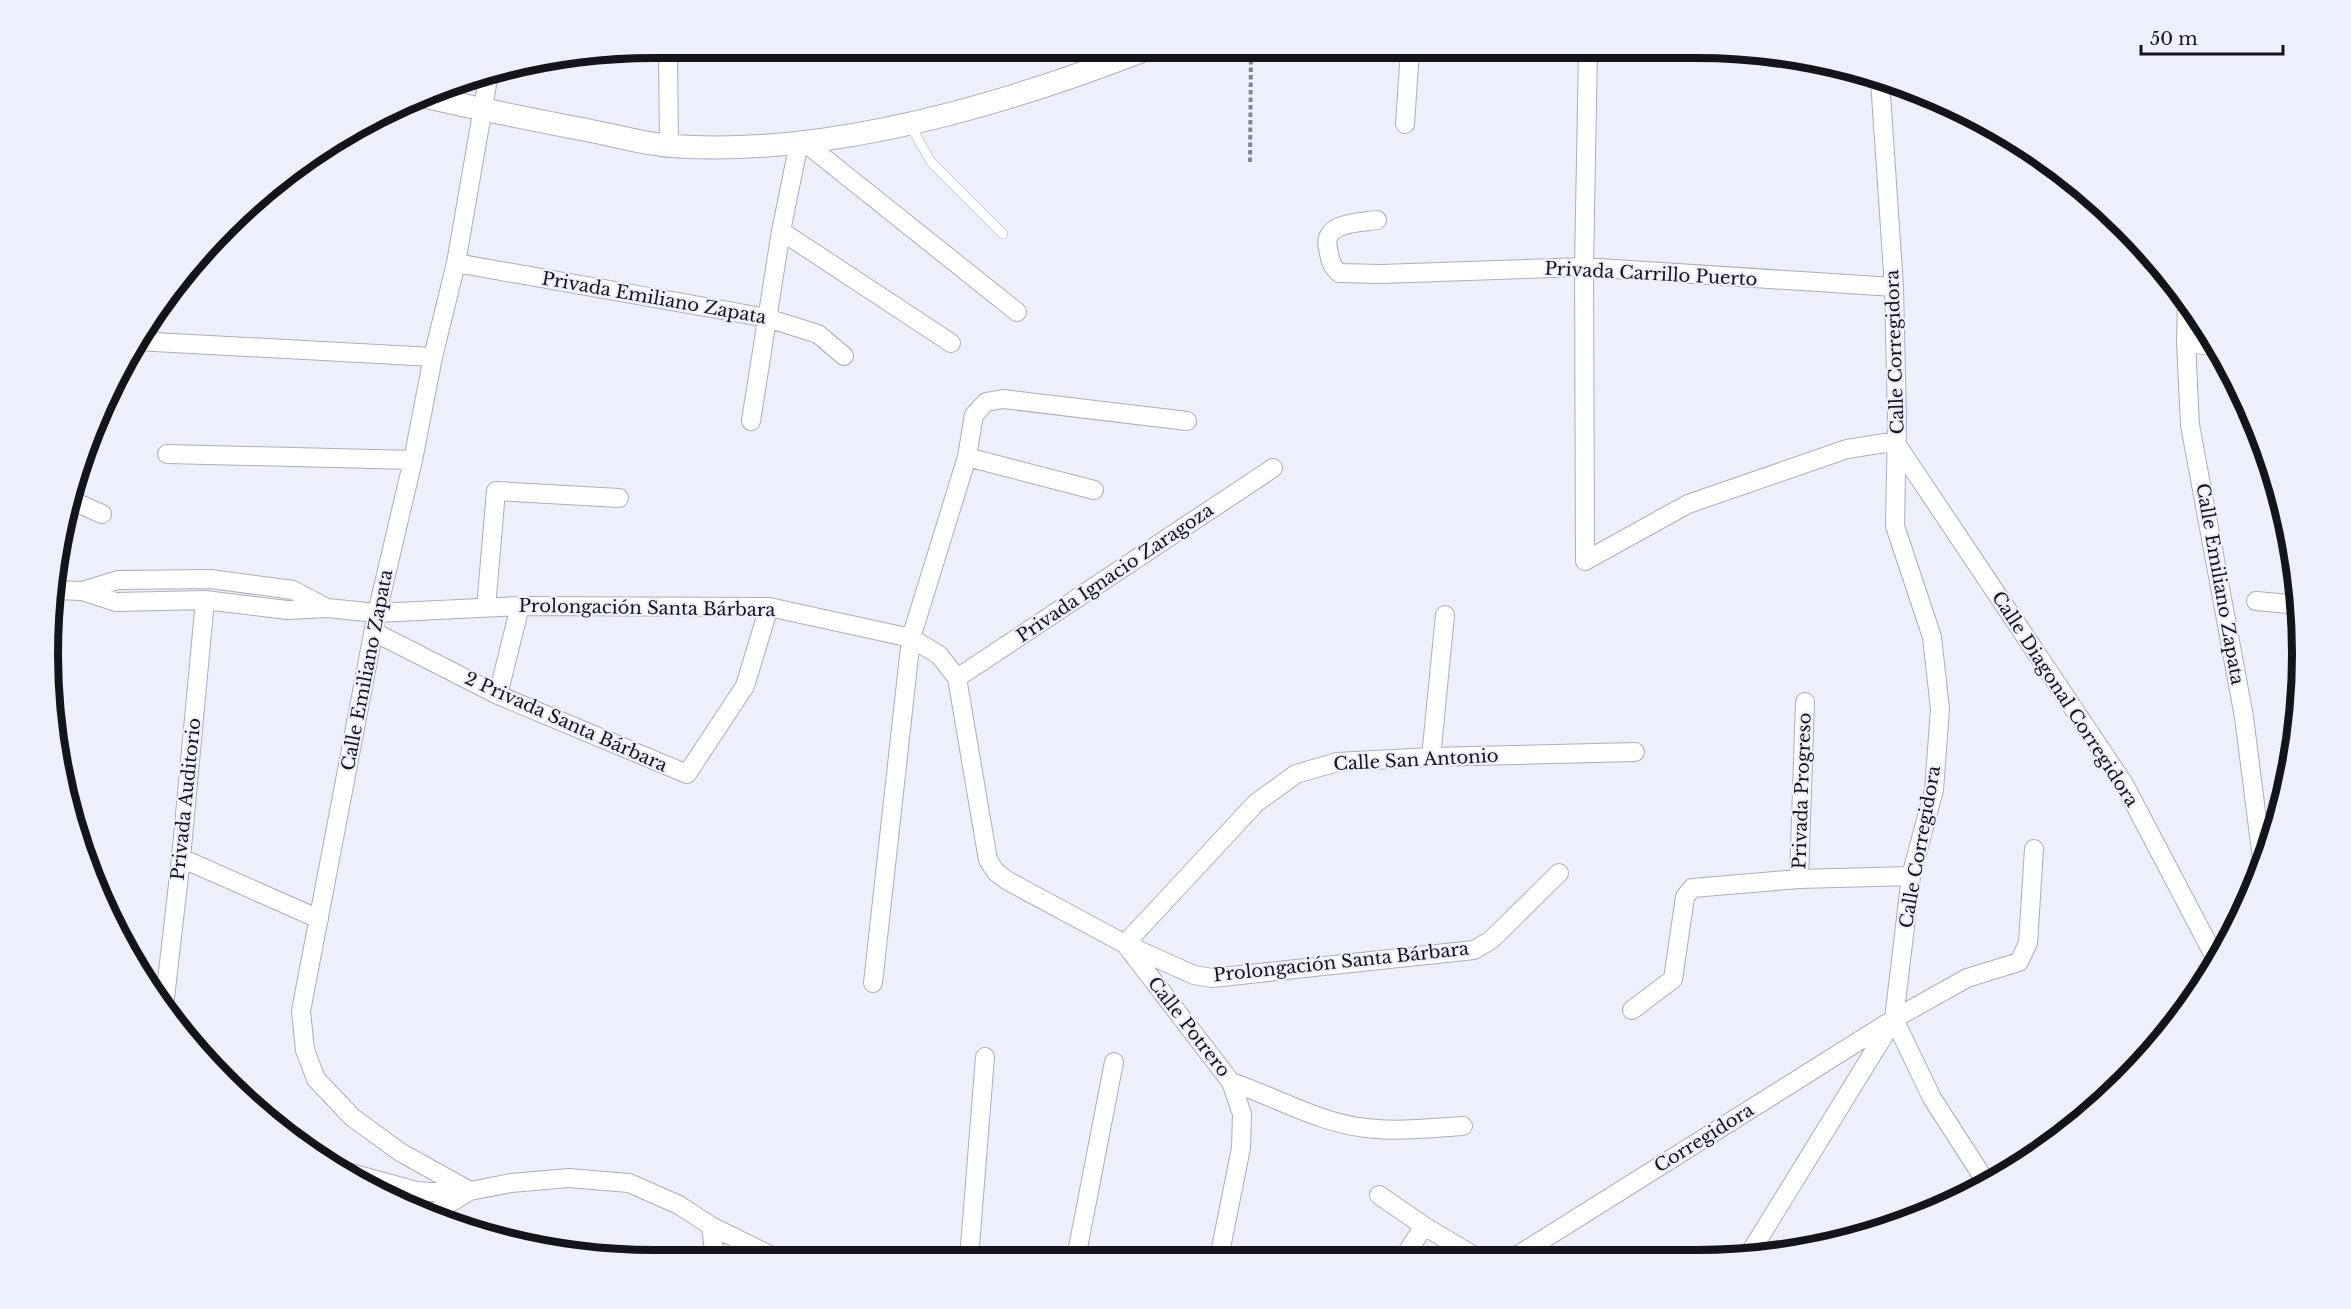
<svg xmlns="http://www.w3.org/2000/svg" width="2351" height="1309" viewBox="0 0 2351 1309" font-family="'Libre Baskerville',serif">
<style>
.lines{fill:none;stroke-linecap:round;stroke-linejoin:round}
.service-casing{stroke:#acadbd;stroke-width:10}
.minor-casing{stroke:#acadbd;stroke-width:20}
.tertiary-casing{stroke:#acadbd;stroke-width:24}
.path{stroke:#85868f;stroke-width:4;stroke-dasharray:4.5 3;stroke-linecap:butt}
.service{stroke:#fff;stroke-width:9}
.minor{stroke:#fff;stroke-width:18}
.tertiary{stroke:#fff;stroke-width:22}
.labels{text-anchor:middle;stroke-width:4.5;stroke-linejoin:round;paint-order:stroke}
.street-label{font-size:18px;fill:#14141a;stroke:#eeeffc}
.rim{fill:none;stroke:#14141a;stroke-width:8}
</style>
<rect width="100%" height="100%" fill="#eeeffc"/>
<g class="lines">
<g class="service-casing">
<path id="service" d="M 910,125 L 931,162 L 1003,234"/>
</g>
<g class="minor-casing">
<path id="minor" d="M 1588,50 L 1584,267 L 1585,561 L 1688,504 L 1847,449 L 1885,443 L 1897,445 L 2124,784 L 2218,963
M 668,53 L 669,146
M 1405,124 L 1410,50
M 804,142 L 1017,312
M 1377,220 C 1359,223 1322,222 1328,248 C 1330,259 1331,266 1339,273 L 1381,274 L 1584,267 L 1894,287
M 781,231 L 951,343
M 456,263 L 767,318 L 818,334 L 844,356
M 2187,300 L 2186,342 L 2190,425 L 2244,717 L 2263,867
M 136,341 L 433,357
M 2186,342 L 2216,347
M 751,421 L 781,231 L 799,143
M 167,454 L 413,460
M 967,457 L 1094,490
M 68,499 L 102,514
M 53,590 L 82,591 L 116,602 L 205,600 L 287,610 L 327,608 L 377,613 L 520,606 L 769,607 L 911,638 L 939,655 L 957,678 L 988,860 L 996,872 L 1008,881 L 1125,944 L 1194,975 L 1212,978 L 1474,950 L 1491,940 L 1559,873
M 82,591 L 118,580 L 211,579 L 293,590 L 325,607
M 2256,601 L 2300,605
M 486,608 L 496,491 L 619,498
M 374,632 L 498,695 L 687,774 L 745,686 L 769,607
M 957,678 L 1273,468
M 498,695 L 520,606
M 1431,757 L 1445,615
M 181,858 L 319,919
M 1799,879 L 1805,702
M 873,983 L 911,638 L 967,457 L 974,415 L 986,402 L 1003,399 L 1187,421
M 165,998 L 181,858 L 205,600
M 1632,1010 L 1673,979 L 1685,897 L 1692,888 L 1799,879 L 1911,876
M 1894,1019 L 1932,1098 L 1986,1182
M 1231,1082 C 1276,1097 1319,1123 1366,1128 C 1398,1132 1431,1128 1463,1126
M 336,1169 L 416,1191 L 431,1192 L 470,1191 L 511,1183 L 569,1178 L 629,1183 L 679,1205 L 711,1226 L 778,1259
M 470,1191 L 400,1152 L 352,1117 L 316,1079 L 305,1050 L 301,1011 L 377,613 L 413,460 L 433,357 L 456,263 L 489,73
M 1379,1195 L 1424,1226 L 1476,1257
M 430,1215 L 468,1192
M 711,1226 L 715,1259
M 1748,1256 L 1894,1019 L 1911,876 L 1934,790 L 1940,709 L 1932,637 L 1895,526 L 1897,420 L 1894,287 L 1880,80
M 1404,1257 L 1424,1226
M 1515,1257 L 1894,1019 L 1967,978 L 2019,962 L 2028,943 L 2034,849
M 1076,1258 L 1114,1062
M 1219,1258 L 1241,1148 L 1242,1114 L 1231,1082 L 1125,944 L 1256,803 L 1296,774 L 1337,762 L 1431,757 L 1635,752
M 969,1259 L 985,1057"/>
</g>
<g class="tertiary-casing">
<path id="tertiary" d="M 422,96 C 478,109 535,120 591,131 C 618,136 645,144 672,146 C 825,157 1000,106 1142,51"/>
</g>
<path class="path" d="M 1250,162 L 1251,51"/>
<use href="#service" class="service"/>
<use href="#minor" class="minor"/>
<use href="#tertiary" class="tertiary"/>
</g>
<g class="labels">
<g class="street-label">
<text transform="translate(1651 274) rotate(3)" y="6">Privada Carrillo Puerto</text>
<text transform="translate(654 298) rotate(10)" y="6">Privada Emiliano Zapata</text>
<text transform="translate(1895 352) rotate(-92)" y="6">Calle Corregidora</text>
<text transform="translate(1115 573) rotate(-34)" y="6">Privada Ignacio Zaragoza</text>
<text transform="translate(2220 584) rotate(80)" y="6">Calle Emiliano Zapata</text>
<text transform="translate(647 608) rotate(1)" y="6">Prolongación Santa Bárbara</text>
<text transform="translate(367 670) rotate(-79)" y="6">Calle Emiliano Zapata</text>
<text transform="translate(2065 699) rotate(57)" y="6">Calle Diagonal Corregidora</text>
<text transform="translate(566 722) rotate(24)" y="6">2 Privada Santa Bárbara</text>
<text transform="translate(1416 760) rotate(-3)" y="6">Calle San Antonio</text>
<text transform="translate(1802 791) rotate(-88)" y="6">Privada Progreso</text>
<text transform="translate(186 799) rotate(-84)" y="6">Privada Auditorio</text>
<text transform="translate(1920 847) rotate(-80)" y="6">Calle Corregidora</text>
<text transform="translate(1341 962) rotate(-6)" y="6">Prolongación Santa Bárbara</text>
<text transform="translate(1189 1027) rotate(52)" y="6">Calle Potrero</text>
<text transform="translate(1704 1138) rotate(-32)" y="6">Corregidora</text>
</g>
</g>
<path d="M0 0H2351V1309H0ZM654 58H1696A596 596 0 0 1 2292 654V654A596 596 0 0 1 1696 1250H654A596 596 0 0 1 58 654V654A596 596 0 0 1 654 58Z" fill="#eeeffc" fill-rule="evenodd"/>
<path class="rim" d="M654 58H1696A596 596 0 0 1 2292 654V654A596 596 0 0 1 1696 1250H654A596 596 0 0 1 58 654V654A596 596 0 0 1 654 58Z"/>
<path d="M2141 45v9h142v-9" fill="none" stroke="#14141a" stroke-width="3"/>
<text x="2150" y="45" font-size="18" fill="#14141a" stroke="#eeeffc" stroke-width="4.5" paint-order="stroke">50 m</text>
</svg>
